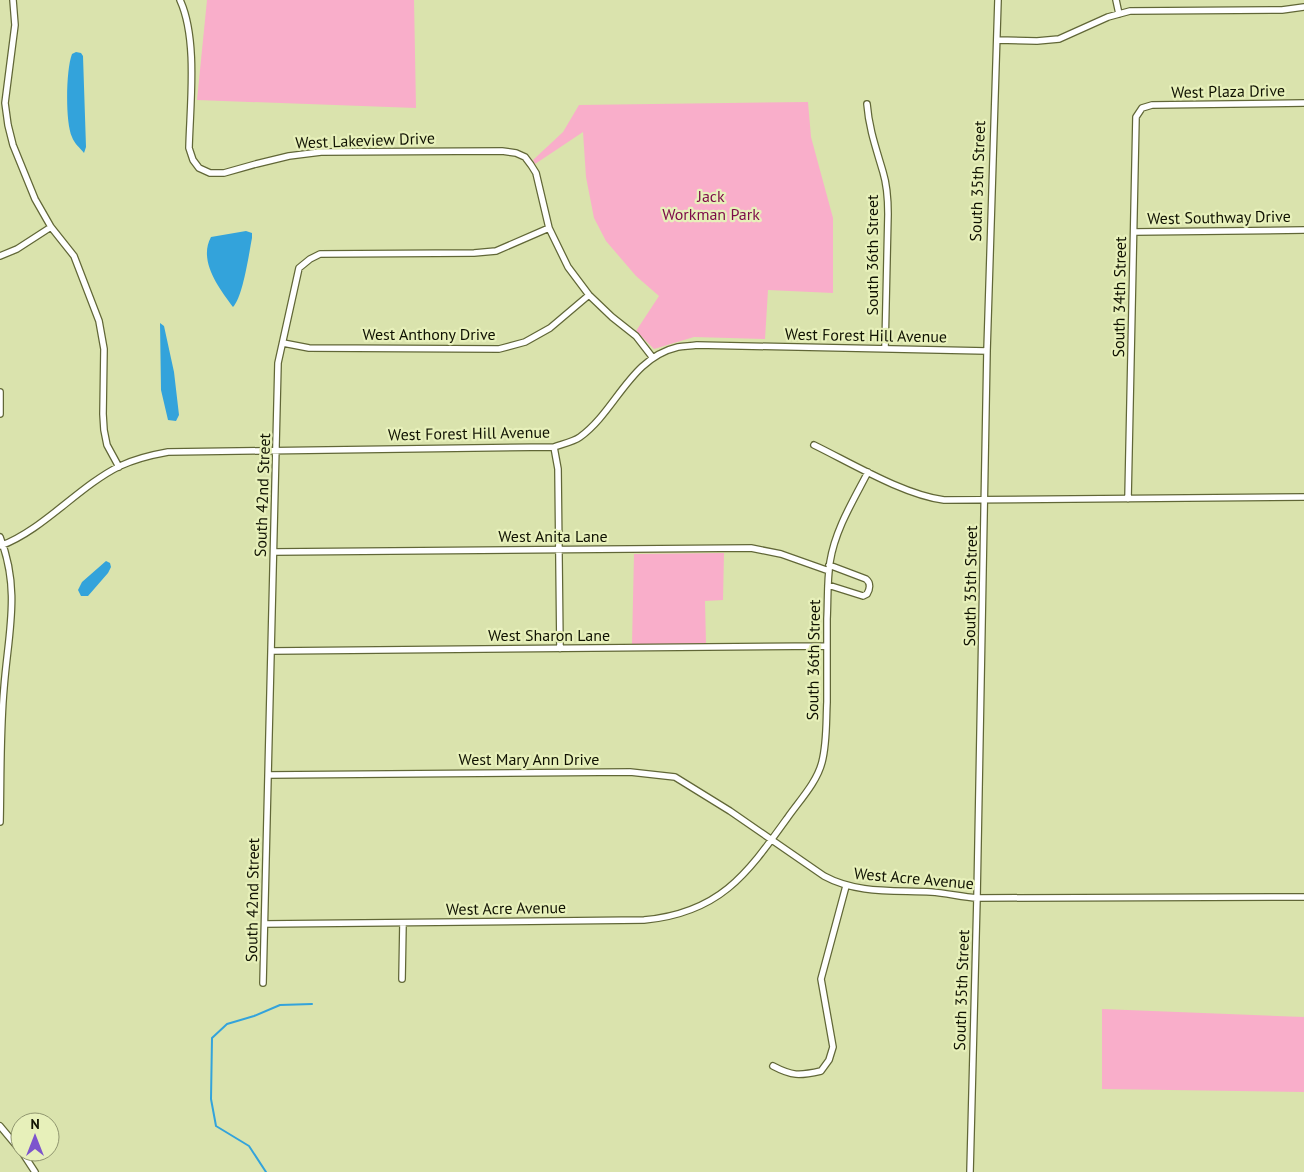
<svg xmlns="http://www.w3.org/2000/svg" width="1304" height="1172" viewBox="0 0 1304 1172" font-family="'PT Sans',sans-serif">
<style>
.green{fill:#f9aeca}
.water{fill:#33a3db}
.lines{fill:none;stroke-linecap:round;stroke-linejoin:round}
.stream{stroke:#33a3db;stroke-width:2}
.street-casing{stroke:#616737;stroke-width:8}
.street{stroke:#fff;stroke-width:5.5}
.labels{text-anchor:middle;stroke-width:4.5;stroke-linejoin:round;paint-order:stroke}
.street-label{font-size:16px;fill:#101202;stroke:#e7f0ba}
.park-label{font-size:16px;fill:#7d0b48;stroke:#e7f0ba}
</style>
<rect width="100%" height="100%" fill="#dae3ad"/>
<path class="green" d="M 207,0 L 414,0 L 416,108 L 197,100 Z
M 808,102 L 811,137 L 833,218 L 833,293 L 768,290 L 765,339 L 694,337 L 654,349 L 636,331 L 659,296 L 636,276 L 606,241 L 594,218 L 586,177 L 583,132 L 535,164 L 533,160 L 563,132 L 579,105 Z
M 724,553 L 723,600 L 705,601 L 706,644 L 632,644 L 634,554 Z
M 1102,1009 L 1304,1017 L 1304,1092 L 1102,1089 Z"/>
<path class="water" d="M 76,52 L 81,53 L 83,56 L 86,147 L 84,153 C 80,148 74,143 72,137 C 65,122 66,69 72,54 Z
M 246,231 L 252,233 L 252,238 C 249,253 243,297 233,307 C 219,288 198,261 211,237 Z
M 160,323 L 164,326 L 174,372 L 179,415 L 176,421 L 168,420 L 161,390 Z
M 106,561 L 110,563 L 111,567 L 108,573 L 88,596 L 81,596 L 78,590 L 82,582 Z"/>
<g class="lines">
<path class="stream" d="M 266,1172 L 249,1146 L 216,1126 L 211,1099 L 212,1038 L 227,1024 L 254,1016 L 280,1005 L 312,1004"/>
<g class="street-casing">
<path id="street" d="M 13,0 L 15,25 L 5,103 L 8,125 L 13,145 L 35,199 L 51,227 L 74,256 L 99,321 L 104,349 L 103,414 L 104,430 L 107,445 L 119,467
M 180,0 C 198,39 190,105 189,148 L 193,160 L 199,168 L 210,173 L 224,173 L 256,164 L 289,156 L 321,152 L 502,151 L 516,153 L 525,157 L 531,165 L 536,173 L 549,228 L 568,267 L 589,295 L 612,317 L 636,336 L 653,358
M 1116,0 L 1119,14
M 997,40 L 1037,41 L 1059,39 L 1108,17 L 1130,11 L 1282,10 L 1304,7
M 867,104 C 869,129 876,148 883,172 C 887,185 888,200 888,214 L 885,348
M 1134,232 L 1304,230
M 0,256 L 17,249 L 51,227
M 283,343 L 309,348 L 499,349 L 525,342 L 550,328 L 589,295
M 0,392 L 0,414
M 814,445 C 851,463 904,495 944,500 L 1304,497
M 554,447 L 558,469 L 560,649
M 1128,499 L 1136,117 L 1142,108 L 1152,105 L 1304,103
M 0,537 C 21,590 8,634 4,688 C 0,732 1,778 0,822
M 0,546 C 42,531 79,486 120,466 C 135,459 151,455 168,452 L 554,447 C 562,444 573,442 580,437 C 616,411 630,358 678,347 C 684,346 691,346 697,345 L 987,351
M 274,552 L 751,548 L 781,554 L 829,571
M 828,585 L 863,596 L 867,594 C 870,589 871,583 866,579 L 829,565
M 272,651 L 827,646
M 268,775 L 630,772 L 675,777 L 730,811 L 824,876 C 857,894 894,890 931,892 C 946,893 962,897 977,898 L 1304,897
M 265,924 L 644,920 C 720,913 747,874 788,817 C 800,800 817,782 822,762 C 827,743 826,722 827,702 C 827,674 827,647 827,619 C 828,600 827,581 830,562 C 835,530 853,501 868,472
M 402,979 L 403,923
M 263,983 L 278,363 L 299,268 L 310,259 L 320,254 L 474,253 L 496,251 L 549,228
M 773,1066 C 792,1076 799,1076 821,1071 L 829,1060 L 833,1047 L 821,979 L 846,886
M 0,1126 L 20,1150
M 22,1152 L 35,1172
M 970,1172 L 977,898 L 987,351 L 998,0"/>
</g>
<use href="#street" class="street"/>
</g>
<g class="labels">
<g class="street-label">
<text transform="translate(1228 91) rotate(-1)" y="6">West Plaza Drive</text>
<text transform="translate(365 140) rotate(-2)" y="6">West Lakeview Drive</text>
<text transform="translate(977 181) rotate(-88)" y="6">South 35th Street</text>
<text transform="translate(1219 217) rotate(-1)" y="6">West Southway Drive</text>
<text transform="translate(872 255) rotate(-90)" y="6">South 36th Street</text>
<text transform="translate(1119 297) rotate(-89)" y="6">South 34th Street</text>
<text x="429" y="340">West Anthony Drive</text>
<text transform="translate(866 335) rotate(1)" y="6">West Forest Hill Avenue</text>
<text transform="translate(469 433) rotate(-1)" y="6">West Forest Hill Avenue</text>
<text transform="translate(262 495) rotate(-88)" y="6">South 42nd Street</text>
<text x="553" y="542">West Anita Lane</text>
<text transform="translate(970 586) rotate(-89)" y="6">South 35th Street</text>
<text x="549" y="641">West Sharon Lane</text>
<text transform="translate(813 660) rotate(-89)" y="6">South 36th Street</text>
<text x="529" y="765">West Mary Ann Drive</text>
<text transform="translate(914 878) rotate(5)" y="6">West Acre Avenue</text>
<text transform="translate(252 900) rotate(-89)" y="6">South 42nd Street</text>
<text transform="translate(506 908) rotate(-1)" y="6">West Acre Avenue</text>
<text transform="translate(961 990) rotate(-88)" y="6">South 35th Street</text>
</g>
<g class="park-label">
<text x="711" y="202">Jack<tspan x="711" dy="18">Workman Park</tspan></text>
</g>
</g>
<g transform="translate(35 1137)"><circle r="24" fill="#e7f0ba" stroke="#919770"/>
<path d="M0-4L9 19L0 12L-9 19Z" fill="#7d54cd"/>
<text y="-8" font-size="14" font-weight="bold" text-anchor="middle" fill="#101202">N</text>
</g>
</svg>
